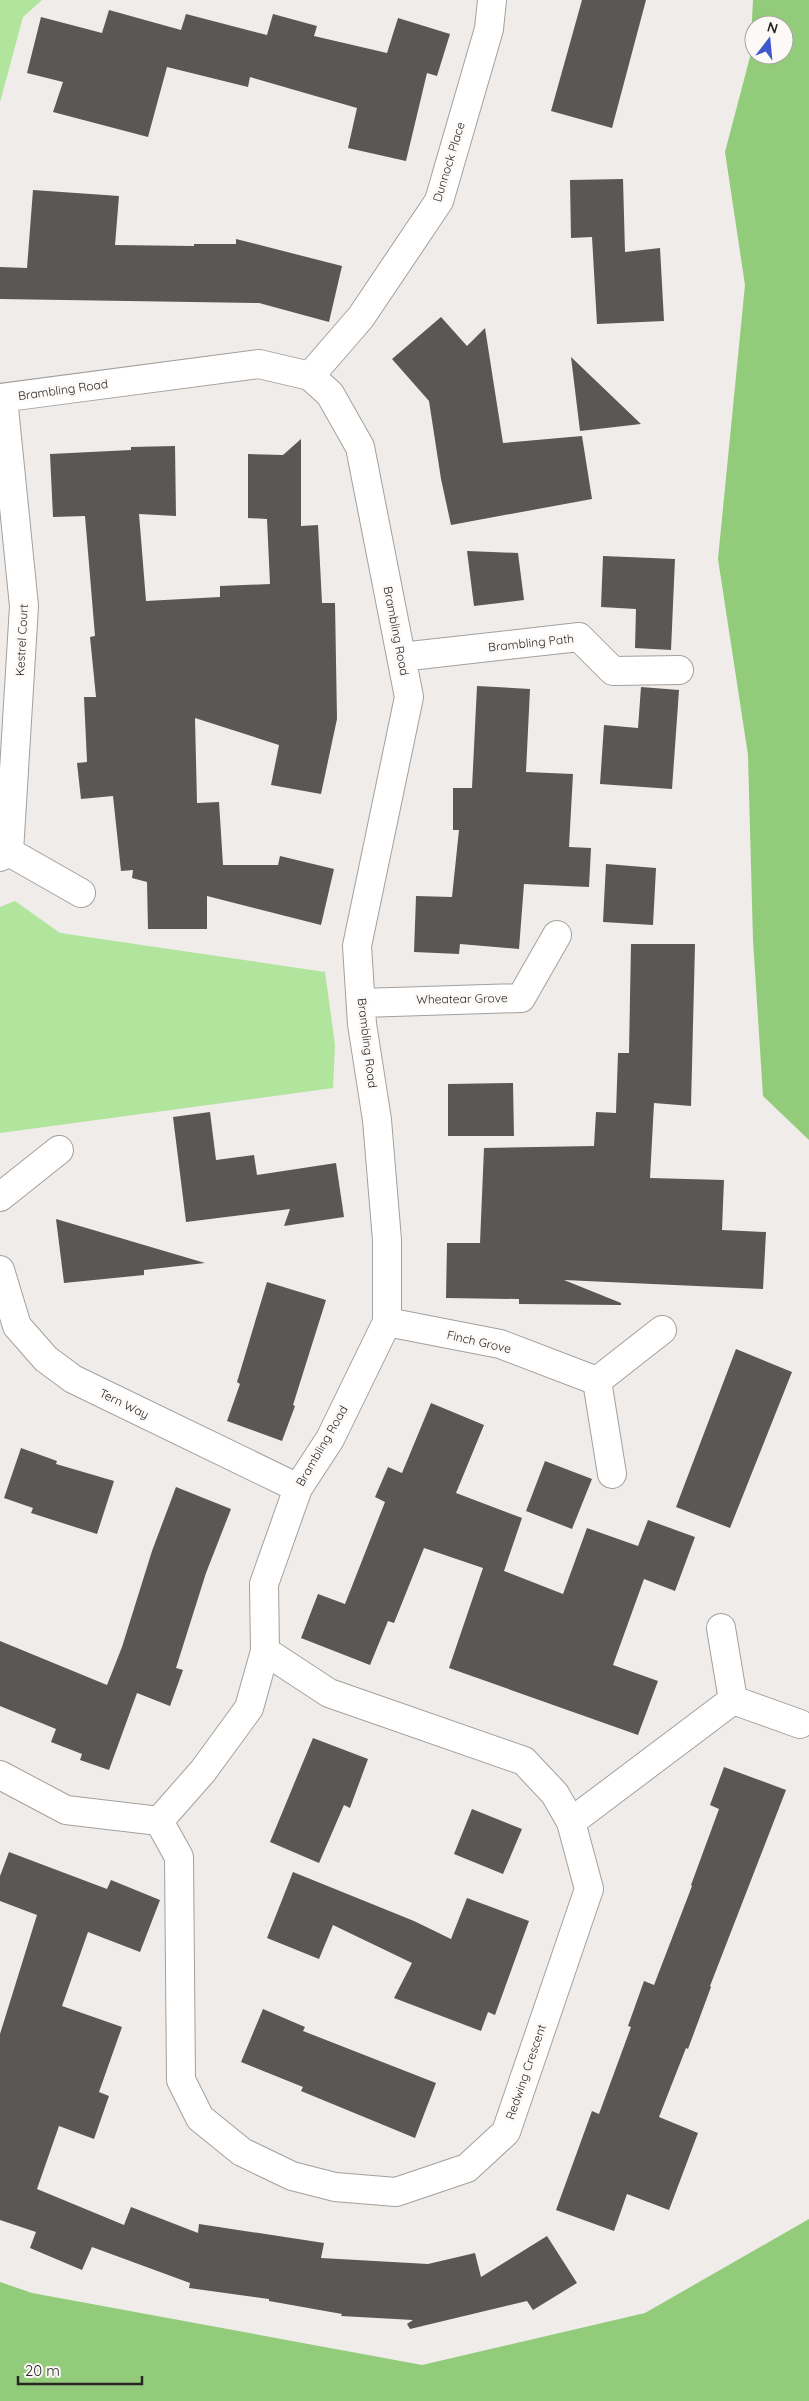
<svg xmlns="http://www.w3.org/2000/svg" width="809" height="2401" viewBox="0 0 809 2401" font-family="Quicksand,sans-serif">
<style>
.green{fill:#b1e49c}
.forest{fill:#92cb79;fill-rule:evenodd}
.building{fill:#5b5757}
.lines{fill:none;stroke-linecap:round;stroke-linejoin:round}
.street-casing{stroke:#a3a09e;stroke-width:30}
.street{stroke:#fff;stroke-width:28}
.labels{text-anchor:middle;stroke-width:5;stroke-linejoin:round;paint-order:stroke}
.street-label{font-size:12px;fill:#282726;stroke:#fcf9f6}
</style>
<rect width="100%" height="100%" fill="#efece9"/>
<path class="green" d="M 0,0 L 42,0 L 23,17 L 0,102 Z
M 15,901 L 60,933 L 325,972 L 335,1045 L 333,1088 L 0,1133 L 0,907 Z"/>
<path class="forest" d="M 753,0 L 809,0 L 809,1140 L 763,1096 L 753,940 L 748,755 L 718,559 L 745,285 L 725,152 L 750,57 ZM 754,25 L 784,25 L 784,55 L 754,55 Z
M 809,2219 L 809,2401 L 0,2401 L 0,2282 L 32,2293 L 422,2365 L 645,2313 Z"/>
<path class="building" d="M 582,0 L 646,0 L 612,128 L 551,111 Z
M 109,10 L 181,30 L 186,14 L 267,35 L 273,14 L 317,26 L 314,36 L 387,53 L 398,18 L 450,34 L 437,76 L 427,73 L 406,161 L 348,148 L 357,108 L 250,77 L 248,87 L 167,67 L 148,137 L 53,112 L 63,82 L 27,73 L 41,17 L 102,33 Z
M 623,179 L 625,252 L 660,248 L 664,321 L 597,324 L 592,237 L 571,238 L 570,180 Z
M 33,190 L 119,196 L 115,245 L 194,246 L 194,244 L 236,244 L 236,239 L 342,266 L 329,322 L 259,303 L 0,299 L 0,267 L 27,268 Z
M 441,317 L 467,346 L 485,328 L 503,443 L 582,436 L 592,499 L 451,525 L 441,479 L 429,401 L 392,359 Z
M 571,357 L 641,424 L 580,431 Z
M 301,439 L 301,526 L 318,525 L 322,603 L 335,603 L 337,719 L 321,794 L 271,785 L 279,745 L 195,718 L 197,803 L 219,802 L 223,865 L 278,865 L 280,856 L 334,869 L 321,925 L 207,896 L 207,929 L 148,929 L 147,882 L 132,878 L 133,870 L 121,871 L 113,796 L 81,799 L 77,763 L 87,762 L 84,697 L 96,697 L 90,637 L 95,636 L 85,516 L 53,517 L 50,454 L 131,450 L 131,447 L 175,446 L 176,516 L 139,514 L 146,601 L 220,597 L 220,586 L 270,584 L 267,519 L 248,518 L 248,454 L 283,455 Z
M 467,551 L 518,553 L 524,600 L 474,606 Z
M 603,556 L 675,559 L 671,650 L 635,648 L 636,609 L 601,607 Z
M 477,686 L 530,689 L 526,772 L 573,774 L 569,847 L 591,848 L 589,887 L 524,884 L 519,949 L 460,944 L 459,954 L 414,952 L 416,896 L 452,897 L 459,830 L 453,830 L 453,788 L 472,788 Z
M 641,687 L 679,690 L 672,789 L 600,784 L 604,725 L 638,728 Z
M 606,864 L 656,868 L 653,925 L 603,922 Z
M 631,944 L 695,944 L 691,1106 L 654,1103 L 650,1178 L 724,1180 L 722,1230 L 766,1232 L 763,1289 L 564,1280 L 621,1303 L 621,1305 L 519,1304 L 519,1299 L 446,1298 L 447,1243 L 480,1243 L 484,1148 L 594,1146 L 596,1112 L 616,1113 L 618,1053 L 629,1053 Z
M 513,1083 L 514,1136 L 448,1136 L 448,1084 Z
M 210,1112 L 216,1160 L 254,1155 L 257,1175 L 336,1163 L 344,1217 L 284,1226 L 290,1209 L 186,1222 L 173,1117 Z
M 56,1219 L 205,1263 L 144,1270 L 144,1275 L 64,1283 Z
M 267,1282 L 326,1300 L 293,1405 L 295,1406 L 282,1441 L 227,1421 L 240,1384 L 237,1382 Z
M 736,1349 L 792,1372 L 730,1528 L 676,1507 Z
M 431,1403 L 484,1425 L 456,1493 L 522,1518 L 504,1571 L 563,1594 L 587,1528 L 638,1546 L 648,1520 L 695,1537 L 675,1591 L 644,1579 L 613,1665 L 658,1681 L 638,1735 L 449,1668 L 483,1568 L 424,1548 L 394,1623 L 388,1621 L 370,1665 L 301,1638 L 318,1594 L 345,1604 L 385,1502 L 375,1497 L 388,1467 L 402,1473 Z
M 21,1448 L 57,1461 L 56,1464 L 114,1481 L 97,1534 L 31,1513 L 33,1508 L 4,1498 Z
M 545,1461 L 592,1479 L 572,1529 L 526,1511 Z
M 176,1487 L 231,1509 L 206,1573 L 176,1668 L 183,1670 L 170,1706 L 137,1693 L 109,1770 L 80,1760 L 82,1754 L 51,1742 L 56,1729 L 0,1706 L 0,1641 L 107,1685 L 122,1647 L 152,1551 Z
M 313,1738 L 368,1759 L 350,1808 L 344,1805 L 319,1863 L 270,1842 Z
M 724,1767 L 786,1790 L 710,1986 L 711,1987 L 688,2049 L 686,2048 L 659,2117 L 698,2133 L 669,2210 L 627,2194 L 614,2231 L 556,2210 L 592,2111 L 599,2114 L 631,2027 L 628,2026 L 644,1981 L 654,1985 L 692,1886 L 691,1885 L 719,1809 L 710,1805 Z
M 472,1809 L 522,1829 L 503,1874 L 454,1854 Z
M 9,1852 L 107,1889 L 111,1880 L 160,1900 L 140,1952 L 88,1932 L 62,2006 L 122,2027 L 99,2092 L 109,2096 L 94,2139 L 59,2126 L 37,2189 L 124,2225 L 131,2207 L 198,2233 L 199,2224 L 324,2243 L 321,2258 L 428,2264 L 475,2253 L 481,2277 L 547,2236 L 577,2283 L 533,2310 L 527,2301 L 410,2329 L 407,2324 L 413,2320 L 341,2316 L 342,2314 L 269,2301 L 269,2299 L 189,2288 L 190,2283 L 92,2247 L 82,2270 L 30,2248 L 36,2232 L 0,2220 L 0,2034 L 37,1915 L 0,1901 L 0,1876 Z
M 293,1872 L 414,1921 L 451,1939 L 467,1898 L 529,1921 L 495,2015 L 488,2012 L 481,2031 L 394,1998 L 412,1963 L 333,1925 L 319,1959 L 267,1938 Z
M 263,2009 L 305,2027 L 303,2031 L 436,2083 L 415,2138 L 301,2091 L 303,2087 L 241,2062 Z"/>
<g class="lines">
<g class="street-casing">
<path id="street" d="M 310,376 L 361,317 L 439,201 L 489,29 L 492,0
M 0,398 L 259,364 L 310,376 L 330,394 L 360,447 L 409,697 L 357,946 L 362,1024 L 377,1120 L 387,1240 L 387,1322 L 330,1439 L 298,1488 L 264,1584 L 265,1651 L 249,1708 L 203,1771 L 159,1821 L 66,1810 L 0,1775
M 401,657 L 579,637 L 613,671 L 679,670
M 9,852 L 81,893
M 0,857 L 9,852 L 24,606 L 3,398
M 361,1003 L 521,998 L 557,935
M 0,1197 L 59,1150
M 0,1270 L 17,1326 L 46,1359 L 73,1379 L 298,1488
M 387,1322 L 500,1344 L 597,1381 L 662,1330
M 597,1381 L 612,1474
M 721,1628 L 733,1700 L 800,1724
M 159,1821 L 179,1857 L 181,2080 L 200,2118 L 242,2152 L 292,2176 L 335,2187 L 396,2192 L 467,2168 L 506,2132 L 589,1889 L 571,1822 L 555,1794 L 524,1761 L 329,1693 L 265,1651
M 571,1822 L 733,1700"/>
</g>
<use href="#street" class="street"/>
</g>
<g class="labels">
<g class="street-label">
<text transform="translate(449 162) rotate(-73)" y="4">Dunnock Place</text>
<text transform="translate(63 390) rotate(-8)" y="4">Brambling Road</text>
<text transform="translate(396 631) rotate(79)" y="4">Brambling Road</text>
<text transform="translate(22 640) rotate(-87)" y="4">Kestrel Court</text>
<text transform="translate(531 643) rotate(-6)" y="4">Brambling Path</text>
<text transform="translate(462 999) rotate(-1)" y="4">Wheatear Grove</text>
<text transform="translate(367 1043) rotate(83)" y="4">Brambling Road</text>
<text transform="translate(479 1342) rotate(13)" y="4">Finch Grove</text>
<text transform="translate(124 1404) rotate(26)" y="4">Tern Way</text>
<text transform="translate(322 1446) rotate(-60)" y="4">Brambling Road</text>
<text transform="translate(526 2072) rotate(-71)" y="4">Redwing Crescent</text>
</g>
</g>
<g transform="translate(769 40) rotate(16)"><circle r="24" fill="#fcf9f6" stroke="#a7a5a3"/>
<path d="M0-4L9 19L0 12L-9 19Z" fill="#3e59cb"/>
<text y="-8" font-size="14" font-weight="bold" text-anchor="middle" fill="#282726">N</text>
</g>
<path d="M18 2376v8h124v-8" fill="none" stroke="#282726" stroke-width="2.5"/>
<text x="25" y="2376" font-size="15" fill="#282726" stroke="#fcf9f6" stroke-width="4" paint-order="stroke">20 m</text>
</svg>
